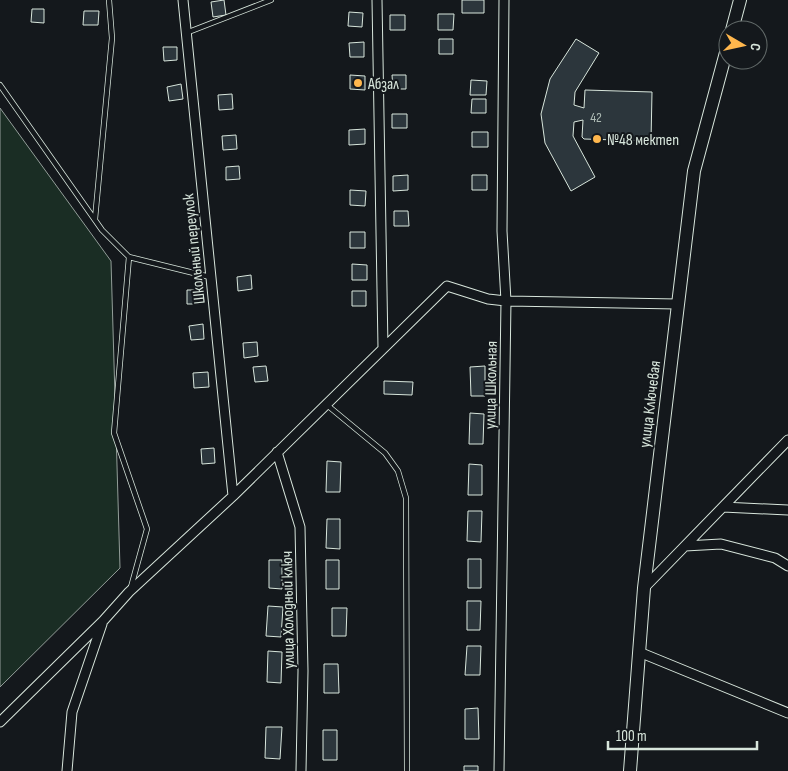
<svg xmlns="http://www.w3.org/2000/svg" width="788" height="771" viewBox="0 0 788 771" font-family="'Sofia Sans Condensed',sans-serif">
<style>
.green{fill:#1a2d24;stroke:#939e99}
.building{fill:#2c363c;stroke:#d8e6dc}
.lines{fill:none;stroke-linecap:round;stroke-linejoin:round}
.lane-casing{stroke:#d8e6dc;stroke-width:6}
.street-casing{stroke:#d8e6dc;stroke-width:11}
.secondary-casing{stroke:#d8e6dc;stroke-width:14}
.lane{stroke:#14181c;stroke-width:4.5}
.street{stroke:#14181c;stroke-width:9}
.secondary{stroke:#14181c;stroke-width:12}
.poi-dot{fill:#ffb74d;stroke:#14181c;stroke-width:2}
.labels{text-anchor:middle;stroke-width:4;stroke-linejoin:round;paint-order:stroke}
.number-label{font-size:14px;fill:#adbab4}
.poi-label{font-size:16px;fill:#d8e6dc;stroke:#14181c;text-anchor:start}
.street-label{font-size:16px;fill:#d8e6dc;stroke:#14181c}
</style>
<rect width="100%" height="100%" fill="#14181c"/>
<path class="green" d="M 0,108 L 111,261 L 120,568 L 0,687 Z"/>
<path class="building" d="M 224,0 L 226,15 L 213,17 L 211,2 Z
M 462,0 L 484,0 L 484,13 L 462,13 Z
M 32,9 L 44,9 L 44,23 L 31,22 Z
M 84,11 L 99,11 L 98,25 L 83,25 Z
M 349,12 L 363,13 L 362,27 L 348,26 Z
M 438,14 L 454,14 L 453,30 L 438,30 Z
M 390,15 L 405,15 L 405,30 L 390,30 Z
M 439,39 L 453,39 L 453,54 L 439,54 Z
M 576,39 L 599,53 L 575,92 L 574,105 L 584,108 L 585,90 L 652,92 L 651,141 L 584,139 L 582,137 L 583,120 L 574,122 L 573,136 L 595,177 L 571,191 L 545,143 L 541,114 L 550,79 Z
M 364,42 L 364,57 L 350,57 L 349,43 Z
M 163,47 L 177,47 L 177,60 L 164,61 Z
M 350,75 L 365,76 L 365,90 L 350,89 Z
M 392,75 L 406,75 L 406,89 L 393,89 Z
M 471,80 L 487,81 L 486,95 L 470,95 Z
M 181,84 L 183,99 L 169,101 L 167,87 Z
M 232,94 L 233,109 L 219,110 L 218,95 Z
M 472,99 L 486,99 L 486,113 L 471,113 Z
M 392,114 L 407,114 L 407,128 L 392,128 Z
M 365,129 L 365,144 L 349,145 L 349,130 Z
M 472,132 L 488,132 L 488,147 L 472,147 Z
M 236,135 L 237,149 L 223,150 L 222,136 Z
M 239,166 L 240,179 L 226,180 L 226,167 Z
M 408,175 L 408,190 L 393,191 L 393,176 Z
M 472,175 L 487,175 L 487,190 L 472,190 Z
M 350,190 L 366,191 L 365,206 L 350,205 Z
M 394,211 L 408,211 L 409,226 L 394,226 Z
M 350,232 L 365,232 L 365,248 L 350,248 Z
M 352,264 L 367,265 L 367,280 L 352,280 Z
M 251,275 L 252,289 L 238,291 L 237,277 Z
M 187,290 L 199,290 L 200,304 L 187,304 Z
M 352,291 L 366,291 L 366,306 L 352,306 Z
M 203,324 L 204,339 L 191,340 L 189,326 Z
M 257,342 L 258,356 L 244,358 L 243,343 Z
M 266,366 L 268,381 L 255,382 L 253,367 Z
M 485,366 L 485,396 L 471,396 L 470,367 Z
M 208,372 L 209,387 L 194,388 L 193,373 Z
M 384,381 L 413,382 L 412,395 L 384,394 Z
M 470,413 L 484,414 L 483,444 L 469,444 Z
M 214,448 L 215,463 L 202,464 L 201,449 Z
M 327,461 L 341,462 L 340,492 L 326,492 Z
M 469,464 L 482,465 L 482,495 L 468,495 Z
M 468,511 L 482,511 L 481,542 L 467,541 Z
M 327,519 L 340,519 L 340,549 L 326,548 Z
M 468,559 L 481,559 L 481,588 L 468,588 Z
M 269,560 L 282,560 L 282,589 L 269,588 Z
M 326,560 L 339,560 L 339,589 L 326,589 Z
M 467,601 L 481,601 L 480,630 L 467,630 Z
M 268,606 L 283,607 L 281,637 L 266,636 Z
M 332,608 L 347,608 L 346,636 L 332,636 Z
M 467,646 L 481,646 L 480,675 L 465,675 Z
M 268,651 L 282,652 L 281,683 L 267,682 Z
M 324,664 L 338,664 L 339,693 L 324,693 Z
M 478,708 L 479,739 L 465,739 L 465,709 Z
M 266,727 L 282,727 L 280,759 L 265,758 Z
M 323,730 L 337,730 L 337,760 L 323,760 Z
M 464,766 L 478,766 L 478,771 L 464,771 Z"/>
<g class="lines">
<g class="lane-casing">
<path id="lane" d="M 186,33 L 271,0
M 0,85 L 102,230 L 129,257 L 114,433 L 147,529 L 131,587
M 95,219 L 112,38 L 109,0
M 129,257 L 210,277
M 327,405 L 385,453 L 398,471 L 406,498 L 407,771"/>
</g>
<g class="street-casing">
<path id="street" d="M 183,0 L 233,496
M 377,0 L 383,348
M 277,452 L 300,527 L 303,671 L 301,771
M 723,507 L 788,510
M 685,546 L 721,544 L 775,558 L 788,566
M 644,588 L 788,440
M 639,652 L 788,713
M 0,722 L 103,621 L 129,592 L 233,496 L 447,286 L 488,299 L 506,301 L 677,304
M 67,771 L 72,712 L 102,624
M 499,771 L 506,301 L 502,231 L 504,0"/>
</g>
<g class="secondary-casing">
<path id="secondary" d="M 732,30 L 740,0
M 630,771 L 644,588 L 694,171 L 728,45"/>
</g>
<use href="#lane" class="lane"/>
<use href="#street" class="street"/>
<use href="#secondary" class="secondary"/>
</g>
<g class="poi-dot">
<circle cx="358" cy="83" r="5"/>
<circle cx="597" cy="139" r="5"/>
</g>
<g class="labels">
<g class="number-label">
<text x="596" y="122">42</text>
</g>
<g class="poi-label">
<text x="368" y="89">Абзал</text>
<text x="607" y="145">№48 мектеп</text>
</g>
<g class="street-label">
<text transform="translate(193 249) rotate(-96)" y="6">Школьный переулок</text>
<text transform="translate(490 385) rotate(-89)" y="6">улица Школьная</text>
<text transform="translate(649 404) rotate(-83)" y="6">улица Ключевая</text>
<text transform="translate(287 610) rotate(-91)" y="6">улица Холодный ключ</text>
</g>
</g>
<g transform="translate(743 45) rotate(99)"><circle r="24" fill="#14181c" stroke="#626a69"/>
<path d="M0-4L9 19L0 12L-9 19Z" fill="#ffb74d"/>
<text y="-8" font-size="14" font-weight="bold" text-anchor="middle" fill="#d8e6dc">С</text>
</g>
<path d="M608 741v8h149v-8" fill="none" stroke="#d8e6dc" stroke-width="2.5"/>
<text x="616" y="741" font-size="15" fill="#d8e6dc" stroke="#14181c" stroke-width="4" paint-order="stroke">100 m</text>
</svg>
